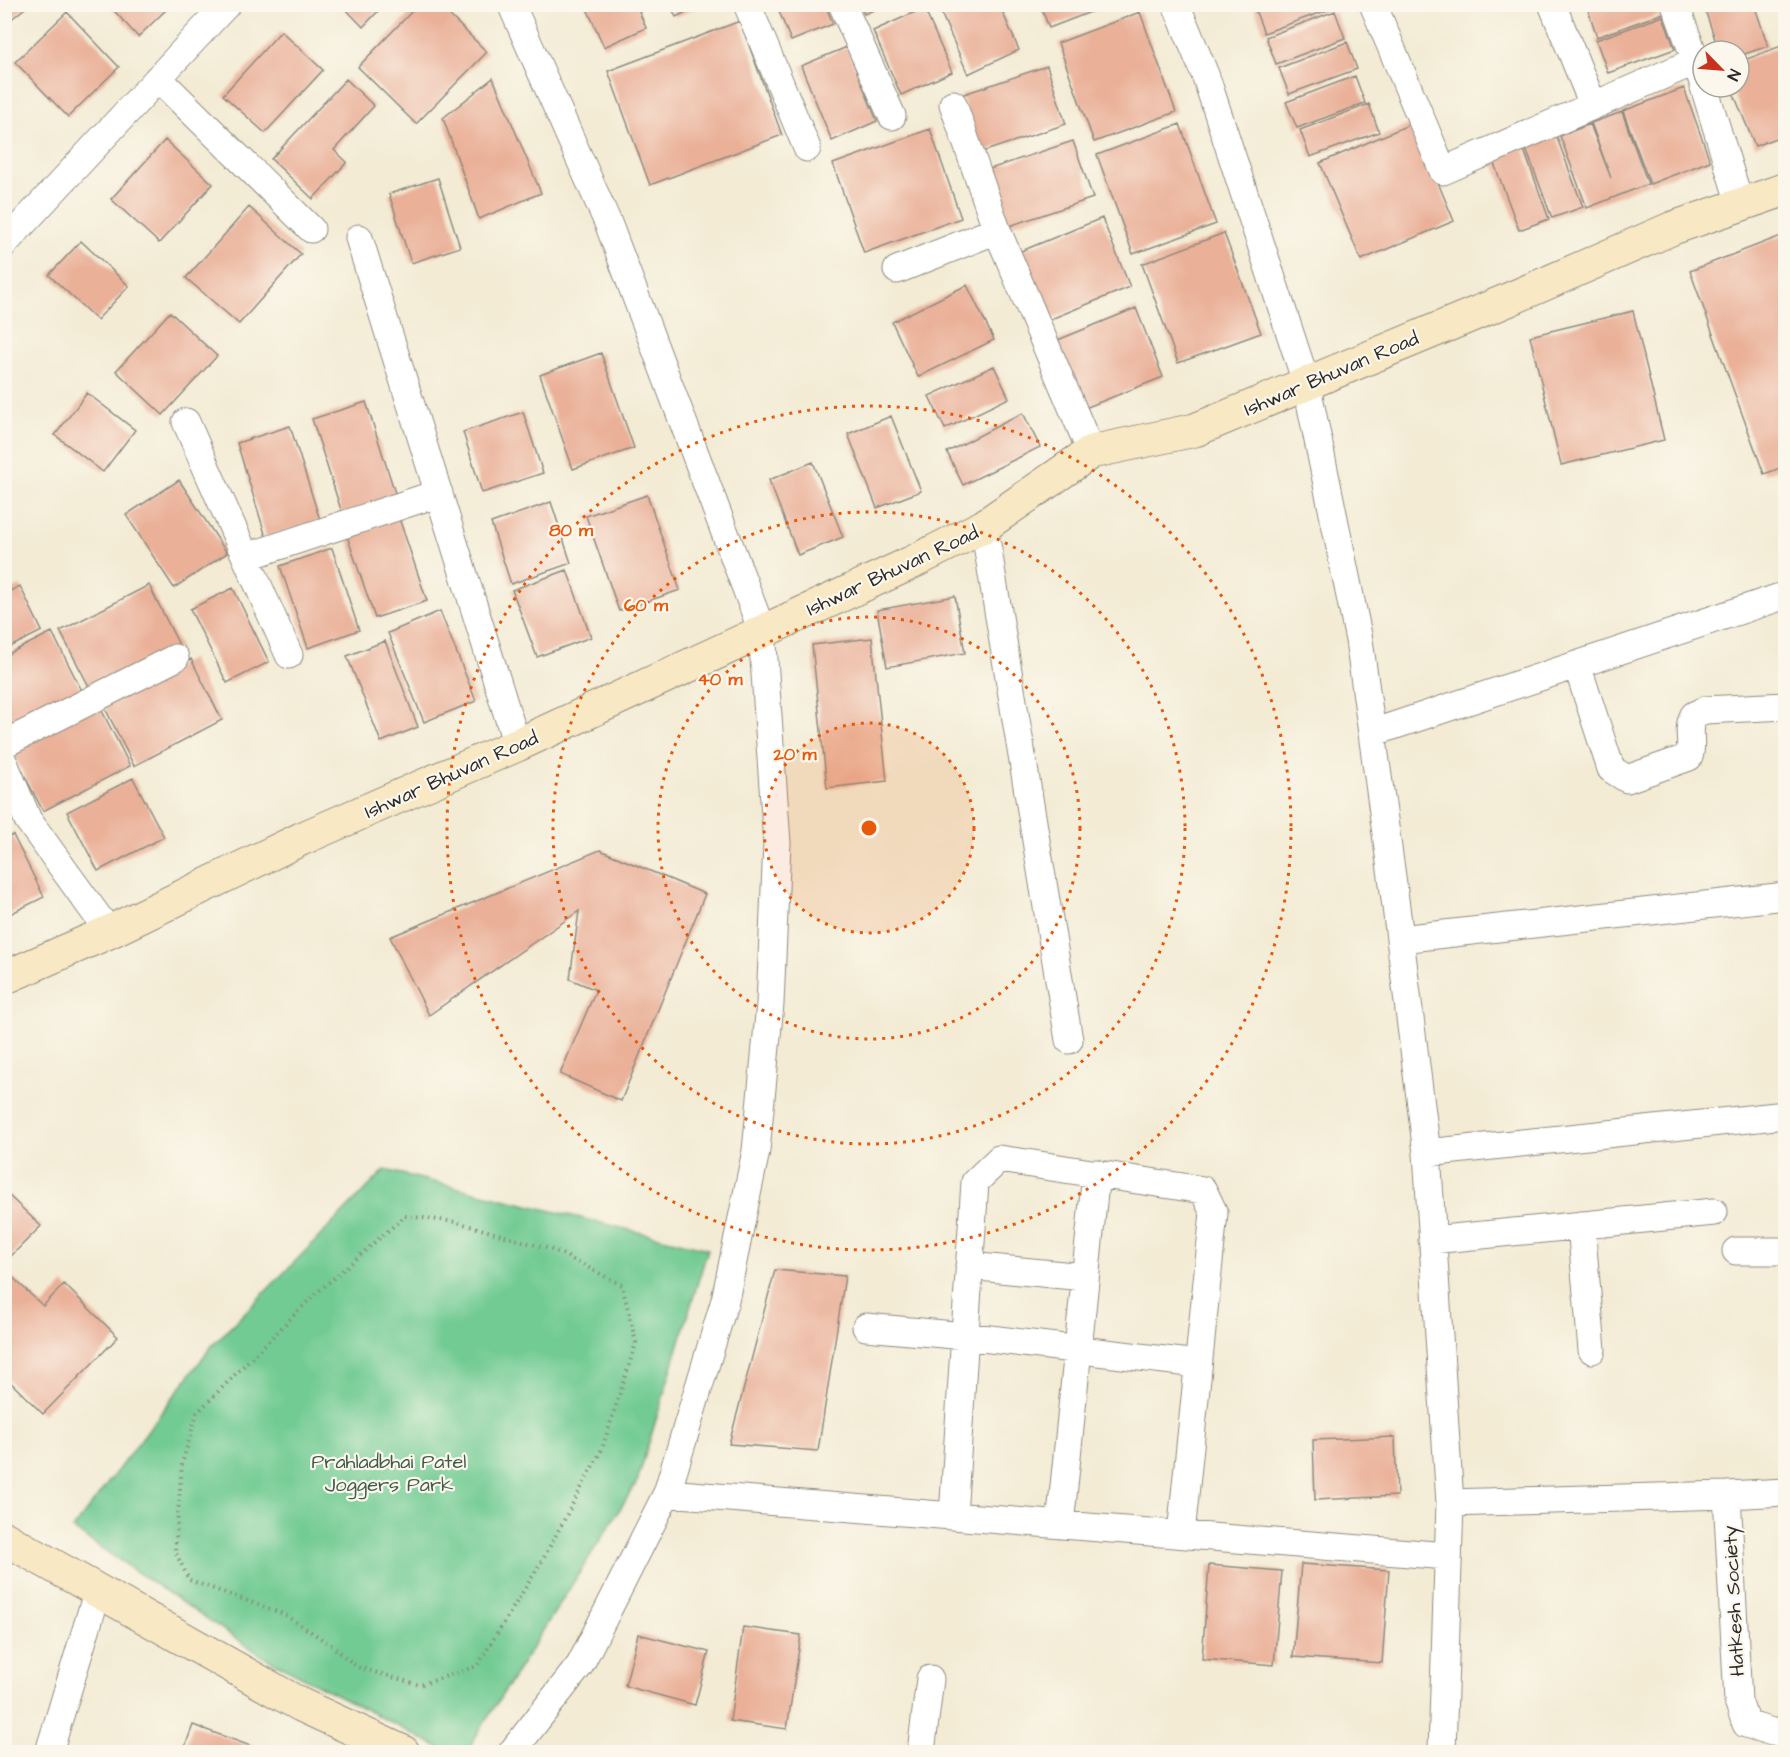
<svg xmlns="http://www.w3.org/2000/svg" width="1790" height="1757" viewBox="0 0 1790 1757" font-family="'Architects Daughter',sans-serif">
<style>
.green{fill:#71cb92;stroke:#4e7b5e;stroke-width:1.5}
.building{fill:#eab098}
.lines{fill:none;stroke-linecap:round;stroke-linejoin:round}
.street-casing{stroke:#8f8b80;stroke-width:29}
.secondary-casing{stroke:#8f8b80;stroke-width:35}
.path{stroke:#8f8b80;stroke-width:4;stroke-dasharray:1.5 4.5;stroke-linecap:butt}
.street{stroke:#fff;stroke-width:27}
.secondary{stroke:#f8e8c3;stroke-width:33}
.ring{fill:none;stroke:#e8590c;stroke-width:3;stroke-dasharray:3 6}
.labels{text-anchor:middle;stroke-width:4.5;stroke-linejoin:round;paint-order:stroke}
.street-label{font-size:20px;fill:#2b2b2b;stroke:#fbf7ec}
.park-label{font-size:20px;fill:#405b4a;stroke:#fbf7ec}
.centre{fill:#e8590c;stroke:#fbf7ec;stroke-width:3}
.ring-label{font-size:18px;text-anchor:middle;font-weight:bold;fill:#e8590c;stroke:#fbf7ec;stroke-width:4.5;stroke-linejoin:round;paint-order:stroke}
</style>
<rect width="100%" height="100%" fill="#fbf7ec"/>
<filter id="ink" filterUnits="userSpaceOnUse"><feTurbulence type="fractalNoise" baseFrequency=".0167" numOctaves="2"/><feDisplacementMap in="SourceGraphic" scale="12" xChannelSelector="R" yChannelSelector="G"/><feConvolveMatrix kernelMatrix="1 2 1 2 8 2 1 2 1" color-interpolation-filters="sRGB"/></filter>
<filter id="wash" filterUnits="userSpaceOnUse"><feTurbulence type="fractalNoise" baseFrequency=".008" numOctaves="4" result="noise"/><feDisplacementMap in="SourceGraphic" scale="24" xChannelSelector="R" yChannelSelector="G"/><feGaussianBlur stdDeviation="1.35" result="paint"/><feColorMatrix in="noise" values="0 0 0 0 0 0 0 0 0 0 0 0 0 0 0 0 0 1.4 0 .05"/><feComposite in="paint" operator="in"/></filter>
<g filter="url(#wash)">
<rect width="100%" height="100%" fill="#f3ebd4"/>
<path class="green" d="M 385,1170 L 708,1249 L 637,1482 L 466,1752 L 448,1752 L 264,1657 L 73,1529 L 211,1347 Z"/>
<g id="blocks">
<path class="building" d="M 4,4 L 30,4 L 4,25 Z
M 108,4 L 172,4 L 138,37 Z
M 341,4 L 385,4 L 363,27 Z
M 419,4 L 438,4 L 487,52 L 416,124 L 358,67 Z
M 585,4 L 636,4 L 646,28 L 604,47 Z
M 670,4 L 703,4 L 676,17 Z
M 776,4 L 825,4 L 833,24 L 791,41 Z
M 860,4 L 886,4 L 886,5 L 864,14 Z
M 937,4 L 999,4 L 1019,50 L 968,74 Z
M 1040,4 L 1109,4 L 1109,5 L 1049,28 Z
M 1260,4 L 1332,4 L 1333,8 L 1264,33 L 1254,7 Z
M 1590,4 L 1660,4 L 1664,13 L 1597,37 L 1587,6 Z
M 1703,4 L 1754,4 L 1768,46 L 1739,56 L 1739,51 L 1719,51 Z
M 924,8 L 952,72 L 901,95 L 873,31 Z
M 1335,11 L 1345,38 L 1276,64 L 1266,37 Z
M 67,12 L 119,67 L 68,117 L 15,62 Z
M 1140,12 L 1176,112 L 1094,142 L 1058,43 Z
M 1663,16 L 1675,49 L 1608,73 L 1596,40 Z
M 740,21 L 782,135 L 650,185 L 608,71 Z
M 281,31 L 323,70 L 265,133 L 223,95 Z
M 1347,42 L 1357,69 L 1289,94 L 1279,68 Z
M 1786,44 L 1786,134 L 1755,146 L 1731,87 L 1739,87 L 1739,62 Z
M 847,47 L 877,121 L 832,141 L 801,66 Z
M 1047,66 L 1066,124 L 979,153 L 961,95 Z
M 1355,76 L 1365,103 L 1297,128 L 1286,102 Z
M 493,78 L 541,193 L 479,219 L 443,118 Z
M 346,79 L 374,106 L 334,150 L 347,162 L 313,199 L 271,159 Z
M 1684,88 L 1710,161 L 1650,184 L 1623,111 Z
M 1369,104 L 1379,132 L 1310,157 L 1300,130 Z
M 1622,112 L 1648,184 L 1587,208 L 1560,136 L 1590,124 L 1611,178 L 1591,123 Z
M 1413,123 L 1454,221 L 1361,260 L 1320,163 Z
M 1180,124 L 1216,224 L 1133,254 L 1097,155 Z
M 930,129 L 961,218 L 864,253 L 833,164 Z
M 1556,135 L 1583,207 L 1552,218 L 1525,146 Z
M 165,140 L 213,184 L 159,243 L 111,199 Z
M 1073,141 L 1093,198 L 1006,227 L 987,170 Z
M 1523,147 L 1549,219 L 1519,230 L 1492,158 Z
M 438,178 L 460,247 L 411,263 L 389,194 Z
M 249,207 L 301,254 L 239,324 L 186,278 Z
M 1102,218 L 1130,287 L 1046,321 L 1019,252 Z
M 1224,233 L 1261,333 L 1178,363 L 1142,264 Z
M 1786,234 L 1786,466 L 1764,474 L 1690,271 Z
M 81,241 L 129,286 L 97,320 L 49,275 Z
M 967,285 L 994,340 L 918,377 L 892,322 Z
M 1136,308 L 1163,377 L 1080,410 L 1053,342 Z
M 1633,311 L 1664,440 L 1561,465 L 1530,336 Z
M 170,312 L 217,356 L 163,415 L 116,371 Z
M 601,353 L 634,448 L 573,469 L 540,375 Z
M 994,366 L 1009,398 L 945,429 L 929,396 Z
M 87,393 L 135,430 L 103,472 L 55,435 Z
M 366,402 L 396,496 L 342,513 L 312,419 Z
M 523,412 L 543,473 L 482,493 L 463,432 Z
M 1023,413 L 1040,447 L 963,485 L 947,452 Z
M 891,416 L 921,491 L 877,508 L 848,434 Z
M 290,426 L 320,520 L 266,537 L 237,443 Z
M 813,462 L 843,537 L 798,555 L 769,480 Z
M 179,480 L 227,553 L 174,588 L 126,515 Z
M 647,495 L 680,590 L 619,611 L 586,516 Z
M 551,502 L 571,563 L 511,584 L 491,523 Z
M 399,518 L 427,601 L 375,618 L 347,536 Z
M 332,548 L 359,630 L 308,648 L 280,566 Z
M 567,570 L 591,637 L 537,657 L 512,590 Z
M 149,585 L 180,647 L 92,692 L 60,631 Z
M 20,586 L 42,631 L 4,650 L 4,594 Z
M 233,588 L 269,662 L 227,683 L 190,609 Z
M 955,596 L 965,653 L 887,667 L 877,610 Z
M 440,611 L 476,701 L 424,722 L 388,633 Z
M 52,632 L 83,693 L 4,733 L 4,656 Z
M 872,638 L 887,781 L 827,788 L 812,645 Z
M 385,641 L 418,727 L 381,742 L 347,656 Z
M 191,659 L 222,720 L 134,766 L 103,704 Z
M 99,705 L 130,766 L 43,811 L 11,750 Z
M 133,778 L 164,837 L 98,871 L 67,812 Z
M 13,835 L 44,897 L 4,917 L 4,839 Z
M 600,850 L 705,894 L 621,1101 L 560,1074 L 596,990 L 570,979 L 579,911 L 429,1015 L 390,937 Z
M 4,1191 L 41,1226 L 4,1263 Z
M 4,1269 L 43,1306 L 64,1284 L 118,1337 L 43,1414 L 4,1376 Z
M 775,1270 L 845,1276 L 818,1451 L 729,1444 Z
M 1395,1437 L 1397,1496 L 1315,1500 L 1313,1440 Z
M 1301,1564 L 1389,1570 L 1382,1663 L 1293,1657 Z
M 1209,1565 L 1282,1571 L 1274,1665 L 1202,1659 Z
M 743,1627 L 801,1635 L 787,1729 L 730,1721 Z
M 638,1634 L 709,1652 L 695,1705 L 625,1686 Z
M 193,1725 L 267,1752 L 183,1752 Z"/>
</g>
</g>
<g filter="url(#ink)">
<use href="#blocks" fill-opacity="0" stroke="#8f8b80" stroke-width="1.5"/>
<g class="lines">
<g class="street-casing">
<path id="street" d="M 511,4 L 608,223 L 762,631 L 777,843 L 770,1004 L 756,1151 L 725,1300 L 667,1493 L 580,1665 L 512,1752
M 747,4 L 807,148
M 842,4 L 892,116
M 1176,4 L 1206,77 L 1306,382 L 1359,640 L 1394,891 L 1427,1153 L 1450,1503 L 1442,1752
M 1373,4 L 1443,171 L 1696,61 L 1703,83
M 1552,4 L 1593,105
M 1675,4 L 1696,61
M 158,78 L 311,229
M 1704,87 L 1740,204
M 953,104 L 997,230 L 1091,452
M 359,238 L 517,745
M 4,244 L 227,4
M 897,270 L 997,230
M 186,422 L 289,655
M 984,526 L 1069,1040
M 246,557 L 439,493
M 1577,665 L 1611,769 L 1627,779 L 1689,757 C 1694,742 1686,729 1694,715 L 1705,710 L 1786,706
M 1372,733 L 1786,595
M 4,744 L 175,658
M 4,763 L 28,820 L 109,932
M 1400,939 L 1786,896
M 1427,1153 L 1786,1115
M 1581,1225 L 1592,1350
M 1432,1240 L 1714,1212
M 1736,1251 L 1786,1251
M 969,1266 L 1084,1277
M 866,1327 L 965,1336 L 1198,1364
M 1786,1492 L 1727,1495 L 1738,1701 L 1746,1724 L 1772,1732 L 1786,1732
M 667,1493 L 1447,1556
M 1450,1503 L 1727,1495
M 953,1516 L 975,1182 L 999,1159 L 1203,1190 L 1214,1213 L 1181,1534
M 1060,1525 L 1096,1173
M 49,1752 L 98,1590
M 921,1752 L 930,1679"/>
</g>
<g class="secondary-casing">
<path id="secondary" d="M 4,978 L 109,932 L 301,839 L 517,745 L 911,563 L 984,526 L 1091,452 L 1195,430 L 1503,302 L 1673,228 L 1786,189
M 4,1538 L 301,1705 L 403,1752"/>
</g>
<path class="path" d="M 405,1216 L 457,1222 L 556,1251 L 622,1285 L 636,1343 L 602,1449 L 542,1561 L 477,1666 L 420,1685 L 357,1667 L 331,1645 L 284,1614 L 189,1580 L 175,1551 L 182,1464 L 197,1413 L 312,1297 Z"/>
<use href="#street" class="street"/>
<use href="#secondary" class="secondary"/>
</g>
</g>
<circle cx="869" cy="828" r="105" fill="#e8590c" fill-opacity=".12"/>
<g class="ring">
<circle cx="869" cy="828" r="105"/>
<circle cx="869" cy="828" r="211"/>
<circle cx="869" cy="828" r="316"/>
<circle cx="869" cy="828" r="422"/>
</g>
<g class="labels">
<g class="street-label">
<text transform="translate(1331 373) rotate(-23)" y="7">Ishwar Bhuvan Road</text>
<text transform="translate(892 570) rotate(-25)" y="7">Ishwar Bhuvan Road</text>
<text transform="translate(451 774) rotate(-24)" y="7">Ishwar Bhuvan Road</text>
<text transform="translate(1733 1601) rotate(-93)" y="7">Hatkesh Society</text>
</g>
<g class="park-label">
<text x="389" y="1468">Prahladbhai Patel<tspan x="389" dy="23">Joggers Park</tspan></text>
</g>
</g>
<circle cx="869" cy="828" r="9" class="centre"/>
<g class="ring-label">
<text x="571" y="536">80 m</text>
<text x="646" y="611">60 m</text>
<text x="720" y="685">40 m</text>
<text x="795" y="760">20 m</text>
</g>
<rect width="1790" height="1757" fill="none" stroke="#fbf7ec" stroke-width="24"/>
<g transform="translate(1721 69) rotate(115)"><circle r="28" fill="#fbf7ec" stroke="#a8a59f" stroke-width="1.5"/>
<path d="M0-4.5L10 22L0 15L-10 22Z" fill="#c8321e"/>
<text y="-9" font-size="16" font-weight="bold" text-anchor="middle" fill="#2b2b2b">N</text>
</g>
</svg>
